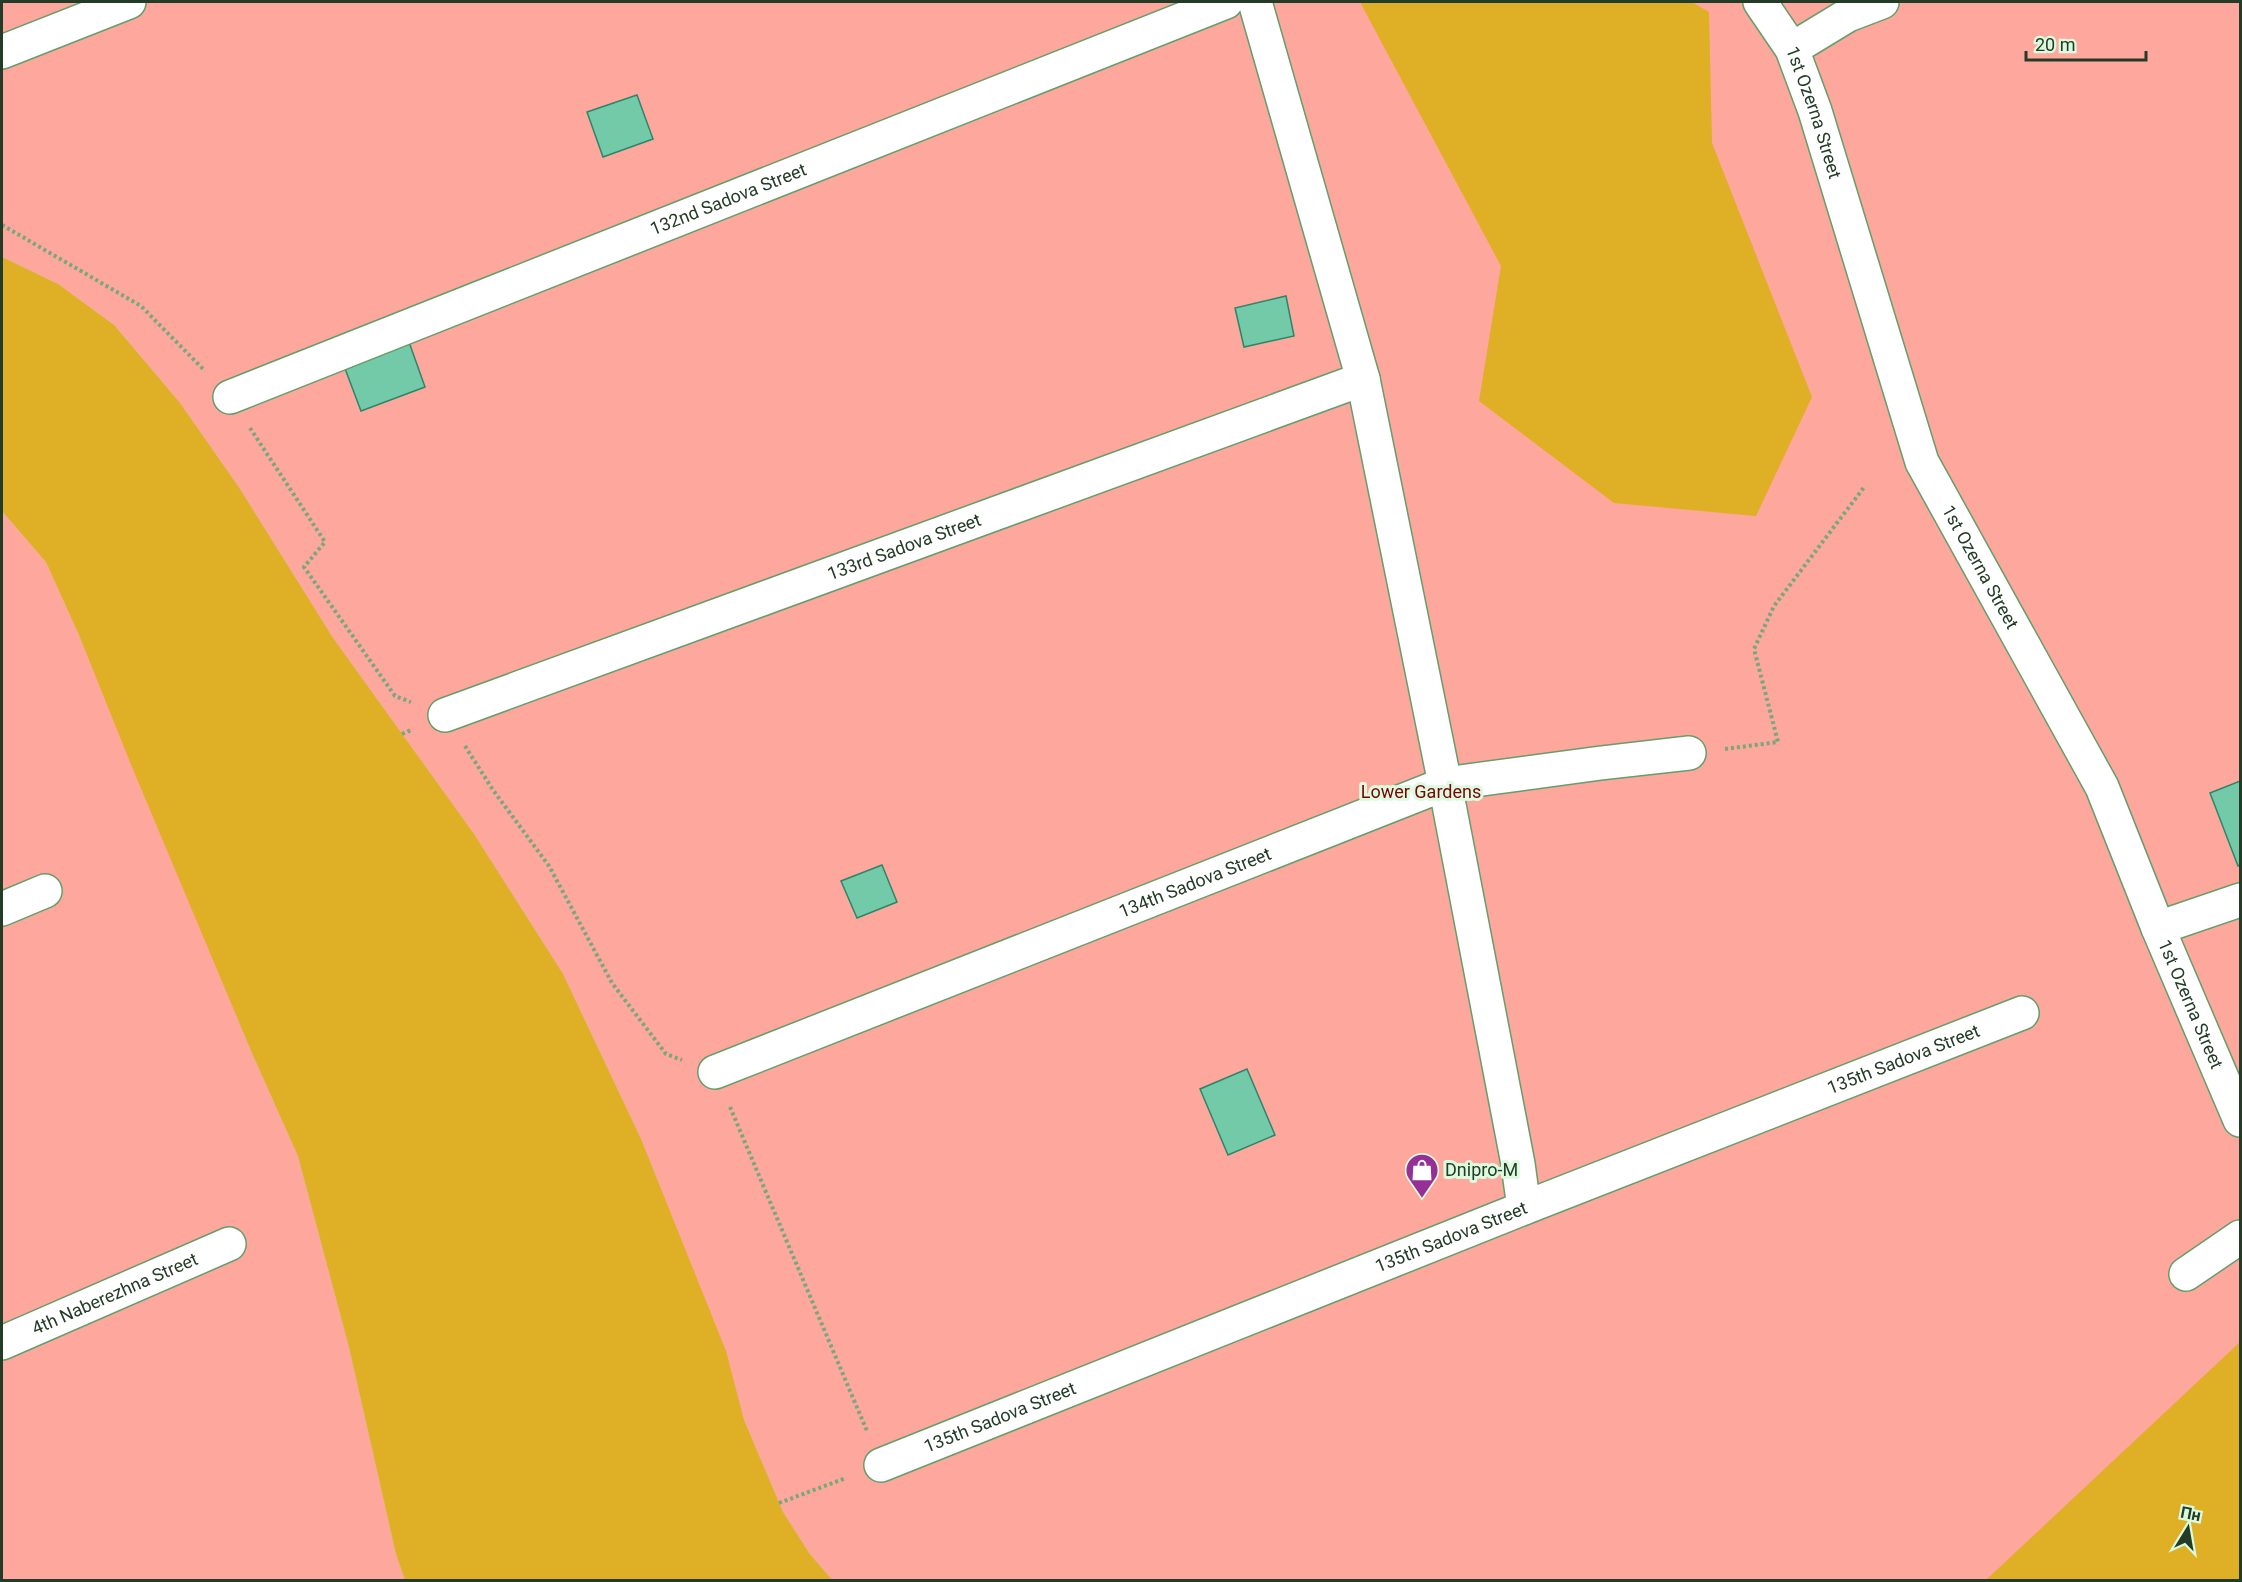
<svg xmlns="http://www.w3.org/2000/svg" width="2242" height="1582" viewBox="0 0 2242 1582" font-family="Roboto,sans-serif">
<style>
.green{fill:#fea79c}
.water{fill:#dfaf26}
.building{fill:#73caa9;stroke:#2b8669;stroke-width:1.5}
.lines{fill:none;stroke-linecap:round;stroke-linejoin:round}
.minor-casing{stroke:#649e6b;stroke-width:36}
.path{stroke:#77a77d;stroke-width:4;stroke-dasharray:3 3;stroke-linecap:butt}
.minor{stroke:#fff;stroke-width:33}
.labels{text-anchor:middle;stroke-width:6;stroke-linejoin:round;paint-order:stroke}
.street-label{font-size:18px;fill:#243c27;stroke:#dbfade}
.park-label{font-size:18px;fill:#770508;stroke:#dbfade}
.poi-label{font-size:18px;fill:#243c27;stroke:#dbfade;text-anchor:start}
</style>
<rect width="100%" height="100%" fill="#a4e1ab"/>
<path class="green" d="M 2,2 L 2240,2 L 2240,1580 L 832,1580 L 809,1553 L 783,1512 L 744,1420 L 725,1351 L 641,1139 L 563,974 L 474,834 L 333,638 L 240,489 L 180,403 L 114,325 L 58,284 L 2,257 Z
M 2,511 L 46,562 L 79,635 L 252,1053 L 298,1156 L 349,1347 L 396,1554 L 405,1580 L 2,1580 Z"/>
<path class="water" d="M 1360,2 L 1692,2 L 1709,12 L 1712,143 L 1812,397 L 1756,516 L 1614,503 L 1479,401 L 1501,266 Z
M 2,257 L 58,284 L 114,325 L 180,403 L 240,489 L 333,638 L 474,834 L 563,974 L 641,1139 L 726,1351 L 744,1420 L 783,1512 L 809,1553 L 832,1580 L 405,1580 L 396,1554 L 349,1347 L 298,1156 L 252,1053 L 132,767 L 79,635 L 46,562 L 2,511 Z
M 2240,1342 L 2240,1580 L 1986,1580 Z"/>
<path class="building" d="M 637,95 L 653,139 L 603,157 L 587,112 Z
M 1286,296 L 1294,336 L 1244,347 L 1235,308 Z
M 409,342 L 425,387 L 361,411 L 344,366 Z
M 2240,781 L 2240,865 L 2238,866 L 2210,793 Z
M 882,865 L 897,902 L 857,918 L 841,881 Z
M 1247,1069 L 1275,1135 L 1228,1155 L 1200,1089 Z"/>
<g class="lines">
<g class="minor-casing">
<g id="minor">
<path d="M 1255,2 L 1363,379 L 1445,784 L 1518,1164 L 1524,1208"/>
<path id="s1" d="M 1760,2 L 1792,49 L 1815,111 L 1922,462 L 2102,787 L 2158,928 L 2240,1120"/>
<path d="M 1792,49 L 1848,15 L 1882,2"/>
<path d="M 2,52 L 129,2"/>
<path id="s2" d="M 230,397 L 1226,2"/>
<path id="s3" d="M 445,715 L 1363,379"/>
<path d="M 2,909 L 45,891"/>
<path d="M 2158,928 L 2240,900"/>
<path id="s4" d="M 715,1072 L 1445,784 L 1601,763 L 1689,753"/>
<path d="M 2186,1274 L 2240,1237"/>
<path id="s5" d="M 2,1343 L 229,1244"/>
<path id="s6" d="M 881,1465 L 1524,1208 L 2022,1013"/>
</g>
</g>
<path class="path" d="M 2,225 L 141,306 L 205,371
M 250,428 L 325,542 L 304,567 L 395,696 L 411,702
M 402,734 L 411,730
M 465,746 L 493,790 L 549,866 L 612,983 L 666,1054 L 682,1060
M 1725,749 L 1778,742 L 1754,649 L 1774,606 L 1865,486
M 730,1107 L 867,1431
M 779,1503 L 846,1478"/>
<use href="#minor" class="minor"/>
</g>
<defs>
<g id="shop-pin" transform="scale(1.725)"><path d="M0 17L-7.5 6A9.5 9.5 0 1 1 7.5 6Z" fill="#953096" stroke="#dbfade"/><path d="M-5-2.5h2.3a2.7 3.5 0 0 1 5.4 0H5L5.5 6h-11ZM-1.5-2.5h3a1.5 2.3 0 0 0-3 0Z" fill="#fff"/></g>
</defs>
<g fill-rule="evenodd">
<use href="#shop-pin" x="1422" y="1170"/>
</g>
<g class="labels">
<g class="street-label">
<text dy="6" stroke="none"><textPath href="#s1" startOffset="124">1st Ozerna Street</textPath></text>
<text dy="6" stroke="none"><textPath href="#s2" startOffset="536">132nd Sadova Street</textPath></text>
<text dy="6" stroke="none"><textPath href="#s3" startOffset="489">133rd Sadova Street</textPath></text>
<text dy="6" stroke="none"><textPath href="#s1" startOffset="610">1st Ozerna Street</textPath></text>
<text dy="6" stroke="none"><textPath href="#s4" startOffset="516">134th Sadova Street</textPath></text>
<text dy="6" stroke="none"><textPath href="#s1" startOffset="1096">1st Ozerna Street</textPath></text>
<text dy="6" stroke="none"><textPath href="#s6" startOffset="1100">135th Sadova Street</textPath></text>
<text dy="6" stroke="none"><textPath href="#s6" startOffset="614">135th Sadova Street</textPath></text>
<text dy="6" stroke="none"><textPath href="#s5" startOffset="123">4th Naberezhna Street</textPath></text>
<text dy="6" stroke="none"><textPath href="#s6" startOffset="128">135th Sadova Street</textPath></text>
</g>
<g class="park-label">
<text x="1421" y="798">Lower Gardens</text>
</g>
<g class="poi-label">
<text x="1445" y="1176">Dnipro-M</text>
</g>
</g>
<rect width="2242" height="1582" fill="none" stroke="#243c27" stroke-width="6"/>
<g transform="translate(2188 1528) rotate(11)" stroke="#dbfade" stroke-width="4.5" paint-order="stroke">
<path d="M0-4.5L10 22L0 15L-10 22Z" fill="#243c27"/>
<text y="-9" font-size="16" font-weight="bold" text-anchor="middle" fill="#243c27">Пн</text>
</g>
<path d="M2026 51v9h120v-9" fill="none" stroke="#243c27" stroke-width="3"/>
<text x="2035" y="51" font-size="18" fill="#243c27" stroke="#dbfade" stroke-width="4.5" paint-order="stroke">20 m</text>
</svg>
